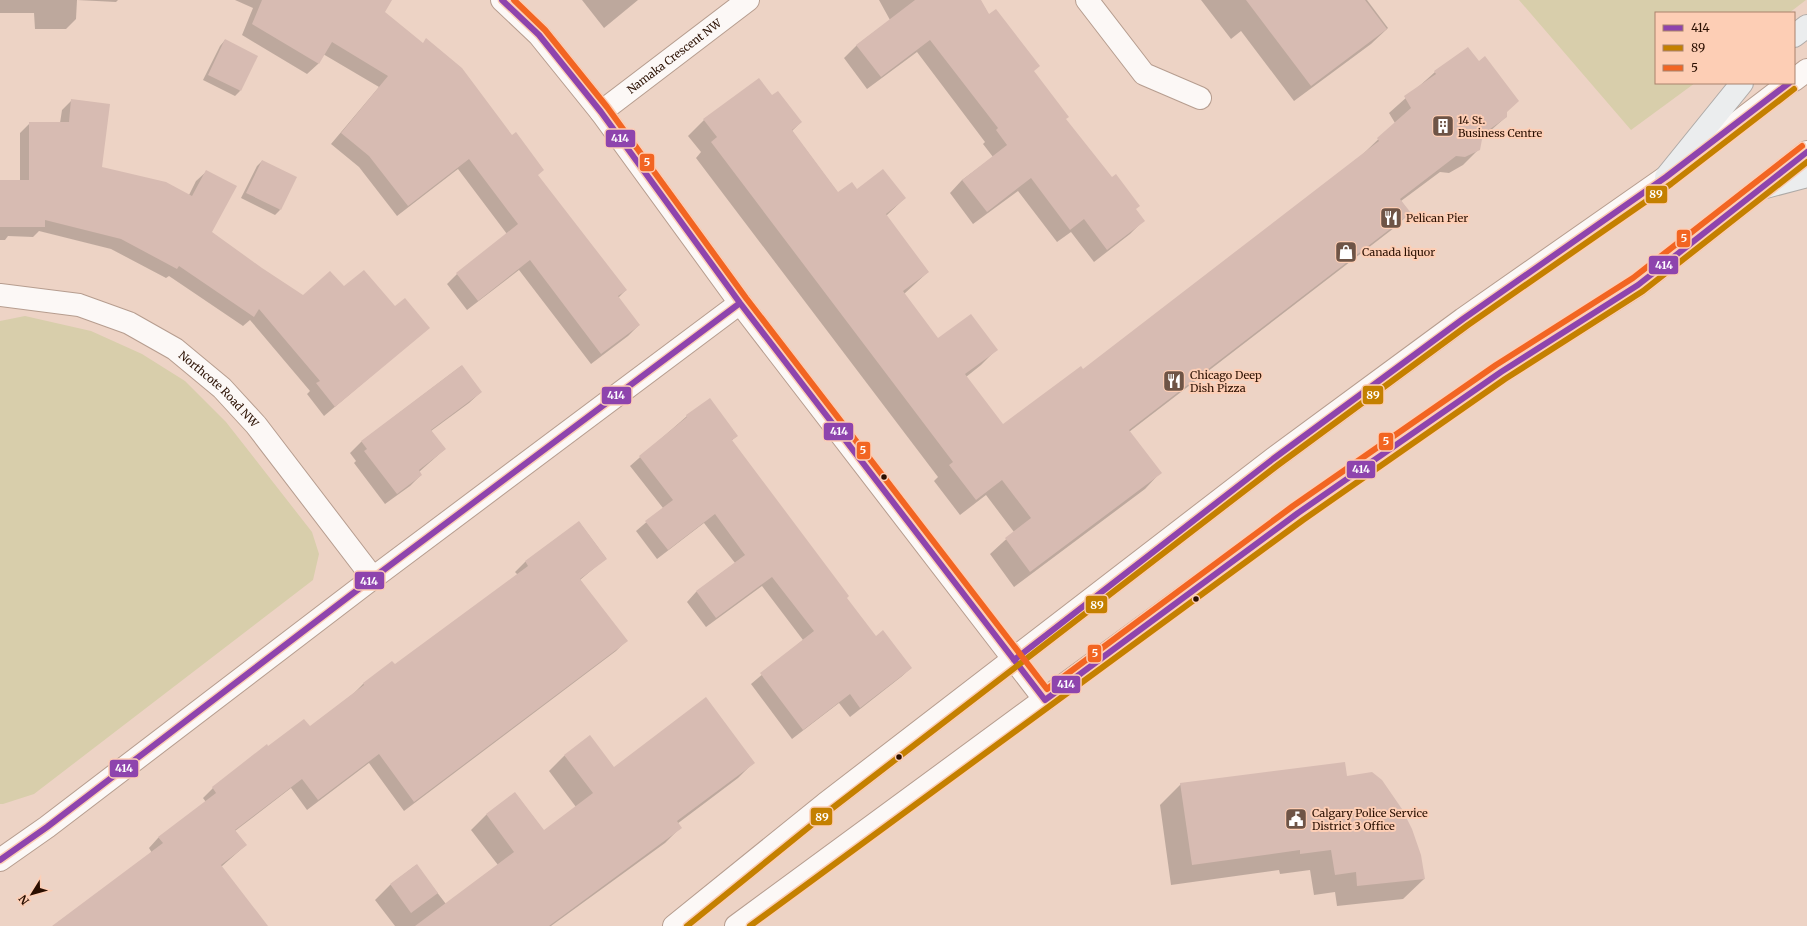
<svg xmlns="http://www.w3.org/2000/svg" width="1807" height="926" viewBox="0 0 1807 926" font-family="Merriweather,serif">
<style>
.green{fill:#d8ceab}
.shadow{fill:#0003}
.building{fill:#d7bbb2}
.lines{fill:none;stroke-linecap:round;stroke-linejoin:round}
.minor-casing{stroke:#b69d8f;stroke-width:24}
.tertiary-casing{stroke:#b69d8f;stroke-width:24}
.secondary-casing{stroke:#b69d8f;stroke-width:24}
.primary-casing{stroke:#aeaaa7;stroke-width:24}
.minor{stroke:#fcf8f6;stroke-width:22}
.tertiary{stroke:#fcf8f6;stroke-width:22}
.secondary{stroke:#fcf8f6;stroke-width:22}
.primary{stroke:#ebedee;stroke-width:22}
.bus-1-casing{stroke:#fdceb5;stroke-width:9}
.bus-2-casing{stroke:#fdceb5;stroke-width:9}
.bus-3-casing{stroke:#fdceb5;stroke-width:9}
.bus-1{stroke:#8e44ad;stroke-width:6}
.bus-2{stroke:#c48000;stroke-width:6}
.bus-3{stroke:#f26522;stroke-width:6}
.bus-dot{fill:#2a0f01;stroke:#fdceb5;stroke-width:1.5}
.labels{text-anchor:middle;stroke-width:4;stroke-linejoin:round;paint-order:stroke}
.street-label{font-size:11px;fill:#2a0f01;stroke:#fdceb5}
.poi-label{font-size:11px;fill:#2a0f01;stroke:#fdceb5;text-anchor:start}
.line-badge{stroke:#fdceb5;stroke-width:1.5}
.badge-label{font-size:11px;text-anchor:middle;font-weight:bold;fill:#fff}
</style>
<rect width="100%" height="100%" fill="#edd3c5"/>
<path class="green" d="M 1519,0 L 1806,0 L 1789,13 L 1656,13 L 1656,83 L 1695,83 L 1631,130 Z
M 25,316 L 91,331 L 142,354 L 185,381 L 226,422 L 312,532 L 319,554 L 313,580 L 34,794 L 3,804 L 0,804 L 0,321 Z"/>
<path class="shadow" d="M 0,0 L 118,0 L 116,2 L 77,0 L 76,19 L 66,29 L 35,29 L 34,13 L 0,13 Z
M 235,0 L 373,0 L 537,176 L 626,290 L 618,298 L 639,325 L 628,336 L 591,364 L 519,270 L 467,310 L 447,284 L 457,274 L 507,234 L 458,169 L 397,216 L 359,167 L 331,144 L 379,87 L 323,54 L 318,64 L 307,74 L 242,35 L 253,8 Z
M 582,0 L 638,0 L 604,28 Z
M 879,0 L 980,0 L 989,15 L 1033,72 L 1065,119 L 1143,221 L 1130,234 L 1094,262 L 1071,232 L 1057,242 L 1018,191 L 973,224 L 950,193 L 962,180 L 993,157 L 983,144 L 985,142 L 917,52 L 867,89 L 844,58 L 857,45 L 890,20 Z
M 1201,0 L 1367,0 L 1388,28 L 1371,44 L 1294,101 L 1241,31 L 1231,39 Z
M 225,40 L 240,91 L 235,96 L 203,80 L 220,46 Z
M 1435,72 L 1506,112 L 1506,117 L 1481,139 L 1479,149 L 1463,165 L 1449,173 L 1440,172 L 1401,201 L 1410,213 L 1394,228 L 1129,432 L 1160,473 L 1145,489 L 1014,587 L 990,554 L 1014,532 L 986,495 L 960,515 L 934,481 L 938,477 L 696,158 L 701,152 L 688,136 L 704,120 L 772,97 L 801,122 L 792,131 L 838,193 L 857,190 L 905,198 L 886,216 L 928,272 L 904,294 L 938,340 L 997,349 L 981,365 L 966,377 L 1003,426 L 1083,371 L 1362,155 L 1395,123 L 1389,113 Z
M 72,100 L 101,168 L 189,195 L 196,181 L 207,171 L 211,232 L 261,269 L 303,297 L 344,287 L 395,308 L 428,328 L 324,416 L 307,394 L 310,391 L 250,320 L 243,326 L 169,276 L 166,278 L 111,249 L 39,231 L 33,237 L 8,236 L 5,240 L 0,240 L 0,181 L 20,181 L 20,133 L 30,123 L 60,123 L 62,110 Z
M 262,161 L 280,210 L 275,215 L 241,198 L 257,166 Z
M 461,366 L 481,392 L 469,403 L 431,431 L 445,449 L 419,472 L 421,475 L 410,486 L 385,504 L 354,463 L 356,461 L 350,453 L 361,442 Z
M 687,416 L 737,436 L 731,441 L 846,598 L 875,638 L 911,668 L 901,677 L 850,717 L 839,703 L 792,739 L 751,684 L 803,640 L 762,586 L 706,627 L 687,602 L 696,592 L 735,563 L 704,523 L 657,559 L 636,531 L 663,508 L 630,466 Z
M 579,522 L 606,558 L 580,580 L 626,641 L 616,651 L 404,811 L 369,763 L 307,810 L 291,788 L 235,831 L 246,845 L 221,867 L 249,926 L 54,926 L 152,853 L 149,848 L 158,838 L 206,802 L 203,798 L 213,788 L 268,748 L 309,728 L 353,694 L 363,684 L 395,666 L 518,575 L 515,572 L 525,562 Z
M 590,737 L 614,768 L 753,763 L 738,778 L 677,824 L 680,828 L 665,843 L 551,926 L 395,926 L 375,900 L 390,885 L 416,865 L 446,904 L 498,865 L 471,830 L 486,815 L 515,793 L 544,831 L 576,807 L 549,771 L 564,756 Z
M 1346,777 L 1424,879 L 1403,899 L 1337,906 L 1335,892 L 1314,895 L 1310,870 L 1280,874 L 1279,870 L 1171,885 L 1160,805 L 1181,784 Z"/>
<path class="building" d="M 262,0 L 392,0 L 385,12 L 423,43 L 426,38 L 462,68 L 512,135 L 516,132 L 544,170 L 538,175 L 627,290 L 618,296 L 640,325 L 601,354 L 530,260 L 478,301 L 456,273 L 518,224 L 469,159 L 408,206 L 369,156 L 341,133 L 388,76 L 332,42 L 319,64 L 252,24 Z
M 915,0 L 981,0 L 989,14 L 996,9 L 1040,66 L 1034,71 L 1069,117 L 1066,119 L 1112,177 L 1116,174 L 1140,206 L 1136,209 L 1145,221 L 1107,250 L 1084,219 L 1070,230 L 1031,178 L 987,212 L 962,180 L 1007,145 L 996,130 L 998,128 L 930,40 L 881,77 L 856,45 Z
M 1246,0 L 1365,0 L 1387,29 L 1311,86 Z
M 225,39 L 258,56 L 241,91 L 208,75 Z
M 1468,47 L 1479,61 L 1485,56 L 1519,101 L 1507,112 L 1507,117 L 1483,134 L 1480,150 L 1465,157 L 1456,156 L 1400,199 L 1411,213 L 1129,430 L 1162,473 L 1030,572 L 1005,538 L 1031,518 L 1002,480 L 976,500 L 949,465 L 953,462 L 711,142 L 717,137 L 703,119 L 759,78 L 772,95 L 778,91 L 802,122 L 792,130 L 838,192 L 852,182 L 857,189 L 883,169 L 906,198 L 886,214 L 929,272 L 903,291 L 938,338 L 971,314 L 998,350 L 965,374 L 1003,424 L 1081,366 L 1083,369 L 1379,141 L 1377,138 L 1411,108 L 1404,96 L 1436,74 L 1434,71 Z
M 71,99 L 110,104 L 102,167 L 166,182 L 192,196 L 206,170 L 237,186 L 212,232 L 262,268 L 303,295 L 330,271 L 344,286 L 364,270 L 395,306 L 405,298 L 430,328 L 335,407 L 316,383 L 320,381 L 259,309 L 254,317 L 179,266 L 177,269 L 121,239 L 45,220 L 45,227 L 0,227 L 0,180 L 29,180 L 29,122 L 69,122 Z
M 262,160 L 297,177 L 281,210 L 246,193 Z
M 462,365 L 482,392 L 431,430 L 446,449 L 419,470 L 422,475 L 397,494 L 364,451 L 367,449 L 361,441 Z
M 710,398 L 738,436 L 732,440 L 849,596 L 847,598 L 876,636 L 883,630 L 912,668 L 860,708 L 850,694 L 803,730 L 760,673 L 814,631 L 772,577 L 716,618 L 696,591 L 745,555 L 715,514 L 668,550 L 645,521 L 673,500 L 639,456 L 687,417 L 686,415 Z
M 579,521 L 607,559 L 580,579 L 628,641 L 414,802 L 379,754 L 318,800 L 302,779 L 235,830 L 247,845 L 221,865 L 268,926 L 52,926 L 163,843 L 158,837 L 216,793 L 212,787 L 267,744 L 268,746 L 304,719 L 310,726 L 364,685 L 363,683 L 392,661 L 395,664 L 528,566 L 525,561 Z
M 706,697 L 755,763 L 677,821 L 682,828 L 549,926 L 415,926 L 514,852 L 486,814 L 515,792 L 544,830 L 593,793 L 564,755 L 590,735 L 614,767 Z
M 1345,762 L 1347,776 L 1372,772 L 1382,780 L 1402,809 L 1412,829 L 1421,855 L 1425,879 L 1357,886 L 1356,872 L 1335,875 L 1331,850 L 1300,854 L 1300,850 L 1192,865 L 1180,783 Z
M 417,864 L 438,893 L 411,913 L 390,884 Z"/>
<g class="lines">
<g class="minor-casing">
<g id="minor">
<path d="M 1087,0 L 1144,74 L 1200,98"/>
<path id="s1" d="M 601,112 L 748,0"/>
<path id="s2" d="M 0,295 L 79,305 L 129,323 L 175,349 L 222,388 L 256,425 L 373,578"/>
<path d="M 0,860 L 47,827 L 373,578 L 740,303"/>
</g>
</g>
<g class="tertiary-casing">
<path id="tertiary" d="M 502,0 L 539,35 L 601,112 L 740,303 L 1045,700"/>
</g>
<g class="secondary-casing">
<path id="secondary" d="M 1794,80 L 1807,70
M 674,926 L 825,804 L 1273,459 L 1463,319 L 1666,177 L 1789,83
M 736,926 L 1298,513 L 1501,372 L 1638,285 L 1807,152"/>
</g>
<g class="primary-casing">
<path id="primary" d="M 1794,36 L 1807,26
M 1666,177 L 1742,83
M 1762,188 L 1807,176"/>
</g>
<use href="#minor" class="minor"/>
<use href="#tertiary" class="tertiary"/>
<use href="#secondary" class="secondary"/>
<use href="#primary" class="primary"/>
<g class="bus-1-casing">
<path id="bus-1" d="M 502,0 L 539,35 L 601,112 L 740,303 L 1045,700 L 1298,513 L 1501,372 L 1638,285 L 1807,152
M 1014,660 L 1273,459 L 1463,319 L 1666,177 L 1789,83
M 0,860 L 47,827 L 373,578 L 740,303"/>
</g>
<g class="bus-2-casing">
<path id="bus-2" d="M 687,926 L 830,810 L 1278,465 L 1468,325 L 1671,184 L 1794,89
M 750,926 L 1303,520 L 1505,379 L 1643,291 L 1807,162"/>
</g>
<g class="bus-3-casing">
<path id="bus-3" d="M 514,0 L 545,30 L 607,107 L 746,298 L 1047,689 L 1293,506 L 1496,365 L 1633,278 L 1802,146"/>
</g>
<use href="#bus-1" class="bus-1"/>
<use href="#bus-2" class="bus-2"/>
<use href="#bus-3" class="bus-3"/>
</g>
<defs>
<g id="building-square" transform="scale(1.15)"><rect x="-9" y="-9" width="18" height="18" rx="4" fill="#6e5446" stroke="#fdceb5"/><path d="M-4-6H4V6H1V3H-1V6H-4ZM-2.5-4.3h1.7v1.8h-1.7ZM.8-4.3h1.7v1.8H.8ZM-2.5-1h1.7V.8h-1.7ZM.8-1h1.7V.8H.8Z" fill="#fff"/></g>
<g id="restaurant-square" transform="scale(1.15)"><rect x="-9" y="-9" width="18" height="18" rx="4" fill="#6e5446" stroke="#fdceb5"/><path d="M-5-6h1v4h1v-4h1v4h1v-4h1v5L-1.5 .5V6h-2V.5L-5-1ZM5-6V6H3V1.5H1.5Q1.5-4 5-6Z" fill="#fff"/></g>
<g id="shop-square" transform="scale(1.15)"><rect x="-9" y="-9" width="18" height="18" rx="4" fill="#6e5446" stroke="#fdceb5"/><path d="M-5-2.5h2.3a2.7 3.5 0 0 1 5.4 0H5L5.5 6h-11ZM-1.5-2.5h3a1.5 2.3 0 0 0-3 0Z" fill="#fff"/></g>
<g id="civic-square" transform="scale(1.15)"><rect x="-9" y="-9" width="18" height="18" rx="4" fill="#6e5446" stroke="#fdceb5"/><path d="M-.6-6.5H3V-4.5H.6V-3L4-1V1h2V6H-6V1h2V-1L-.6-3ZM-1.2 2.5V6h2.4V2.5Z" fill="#fff"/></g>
</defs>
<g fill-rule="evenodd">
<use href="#building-square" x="1443" y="126"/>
<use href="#restaurant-square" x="1391" y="218"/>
<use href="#shop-square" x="1346" y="252"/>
<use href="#restaurant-square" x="1174" y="381"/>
<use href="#civic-square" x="1296" y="819"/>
</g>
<g class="bus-dot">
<circle cx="884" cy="477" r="3.5"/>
<circle cx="1196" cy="599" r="3.5"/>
<circle cx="899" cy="757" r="3.5"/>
</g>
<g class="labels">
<g class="street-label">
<text dy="4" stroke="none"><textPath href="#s1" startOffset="92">Namaka Crescent NW</textPath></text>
<text dy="4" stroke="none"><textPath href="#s2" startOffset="245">Northcote Road NW</textPath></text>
</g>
<g class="poi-label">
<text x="1458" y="124">14 St.<tspan x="1458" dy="13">Business Centre</tspan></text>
<text x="1406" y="222">Pelican Pier</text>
<text x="1362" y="256">Canada liquor</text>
<text x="1190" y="379">Chicago Deep<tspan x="1190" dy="13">Dish Pizza</tspan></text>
<text x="1312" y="817">Calgary Police Service<tspan x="1312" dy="13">District 3 Office</tspan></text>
</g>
</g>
<g class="line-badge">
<rect x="605" y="129" width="31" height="19" rx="4" fill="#8e44ad"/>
<rect x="639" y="153" width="16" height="19" rx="4" fill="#f26522"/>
<rect x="1645" y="185" width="23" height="19" rx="4" fill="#c48000"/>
<rect x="1676" y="229" width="15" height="19" rx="4" fill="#f26522"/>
<rect x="1648" y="255" width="31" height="20" rx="4" fill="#8e44ad"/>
<rect x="1362" y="385" width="22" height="20" rx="4" fill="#c48000"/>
<rect x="601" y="386" width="31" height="19" rx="4" fill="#8e44ad"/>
<rect x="823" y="422" width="31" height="19" rx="4" fill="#8e44ad"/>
<rect x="1378" y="432" width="16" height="19" rx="4" fill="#f26522"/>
<rect x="856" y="441" width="15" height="19" rx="4" fill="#f26522"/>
<rect x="1346" y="460" width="30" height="19" rx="4" fill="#8e44ad"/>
<rect x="354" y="571" width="31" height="19" rx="4" fill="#8e44ad"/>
<rect x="1085" y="595" width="23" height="19" rx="4" fill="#c48000"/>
<rect x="1087" y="644" width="15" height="19" rx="4" fill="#f26522"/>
<rect x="1051" y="675" width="30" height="19" rx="4" fill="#8e44ad"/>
<rect x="109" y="759" width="30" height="19" rx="4" fill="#8e44ad"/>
<rect x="810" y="807" width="23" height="19" rx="4" fill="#c48000"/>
</g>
<g class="badge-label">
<text x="620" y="142">414</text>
<text x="647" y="166">5</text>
<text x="1656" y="198">89</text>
<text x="1684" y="242">5</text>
<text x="1664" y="269">414</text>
<text x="1373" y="399">89</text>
<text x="616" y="399">414</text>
<text x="839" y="435">414</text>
<text x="1386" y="445">5</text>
<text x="863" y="454">5</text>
<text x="1361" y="473">414</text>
<text x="369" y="585">414</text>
<text x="1097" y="609">89</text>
<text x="1095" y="657">5</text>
<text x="1066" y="688">414</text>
<text x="124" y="772">414</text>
<text x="822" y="821">89</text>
</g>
<rect x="1655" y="12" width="140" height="72" fill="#fdceb5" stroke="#a9826d"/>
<rect x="1663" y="25" width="20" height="6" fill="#8e44ad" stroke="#a9826d"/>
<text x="1691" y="32" font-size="12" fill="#2a0f01">414</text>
<rect x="1663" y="45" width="20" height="6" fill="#c48000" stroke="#a9826d"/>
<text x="1691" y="52" font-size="12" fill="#2a0f01">89</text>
<rect x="1663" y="65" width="20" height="6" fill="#f26522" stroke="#a9826d"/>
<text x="1691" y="72" font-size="12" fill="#2a0f01">5</text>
<g transform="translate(32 894) rotate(233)" stroke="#fdceb5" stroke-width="3" paint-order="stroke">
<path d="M0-3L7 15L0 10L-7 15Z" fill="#2a0f01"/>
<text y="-6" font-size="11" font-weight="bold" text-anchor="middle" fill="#2a0f01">N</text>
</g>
</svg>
